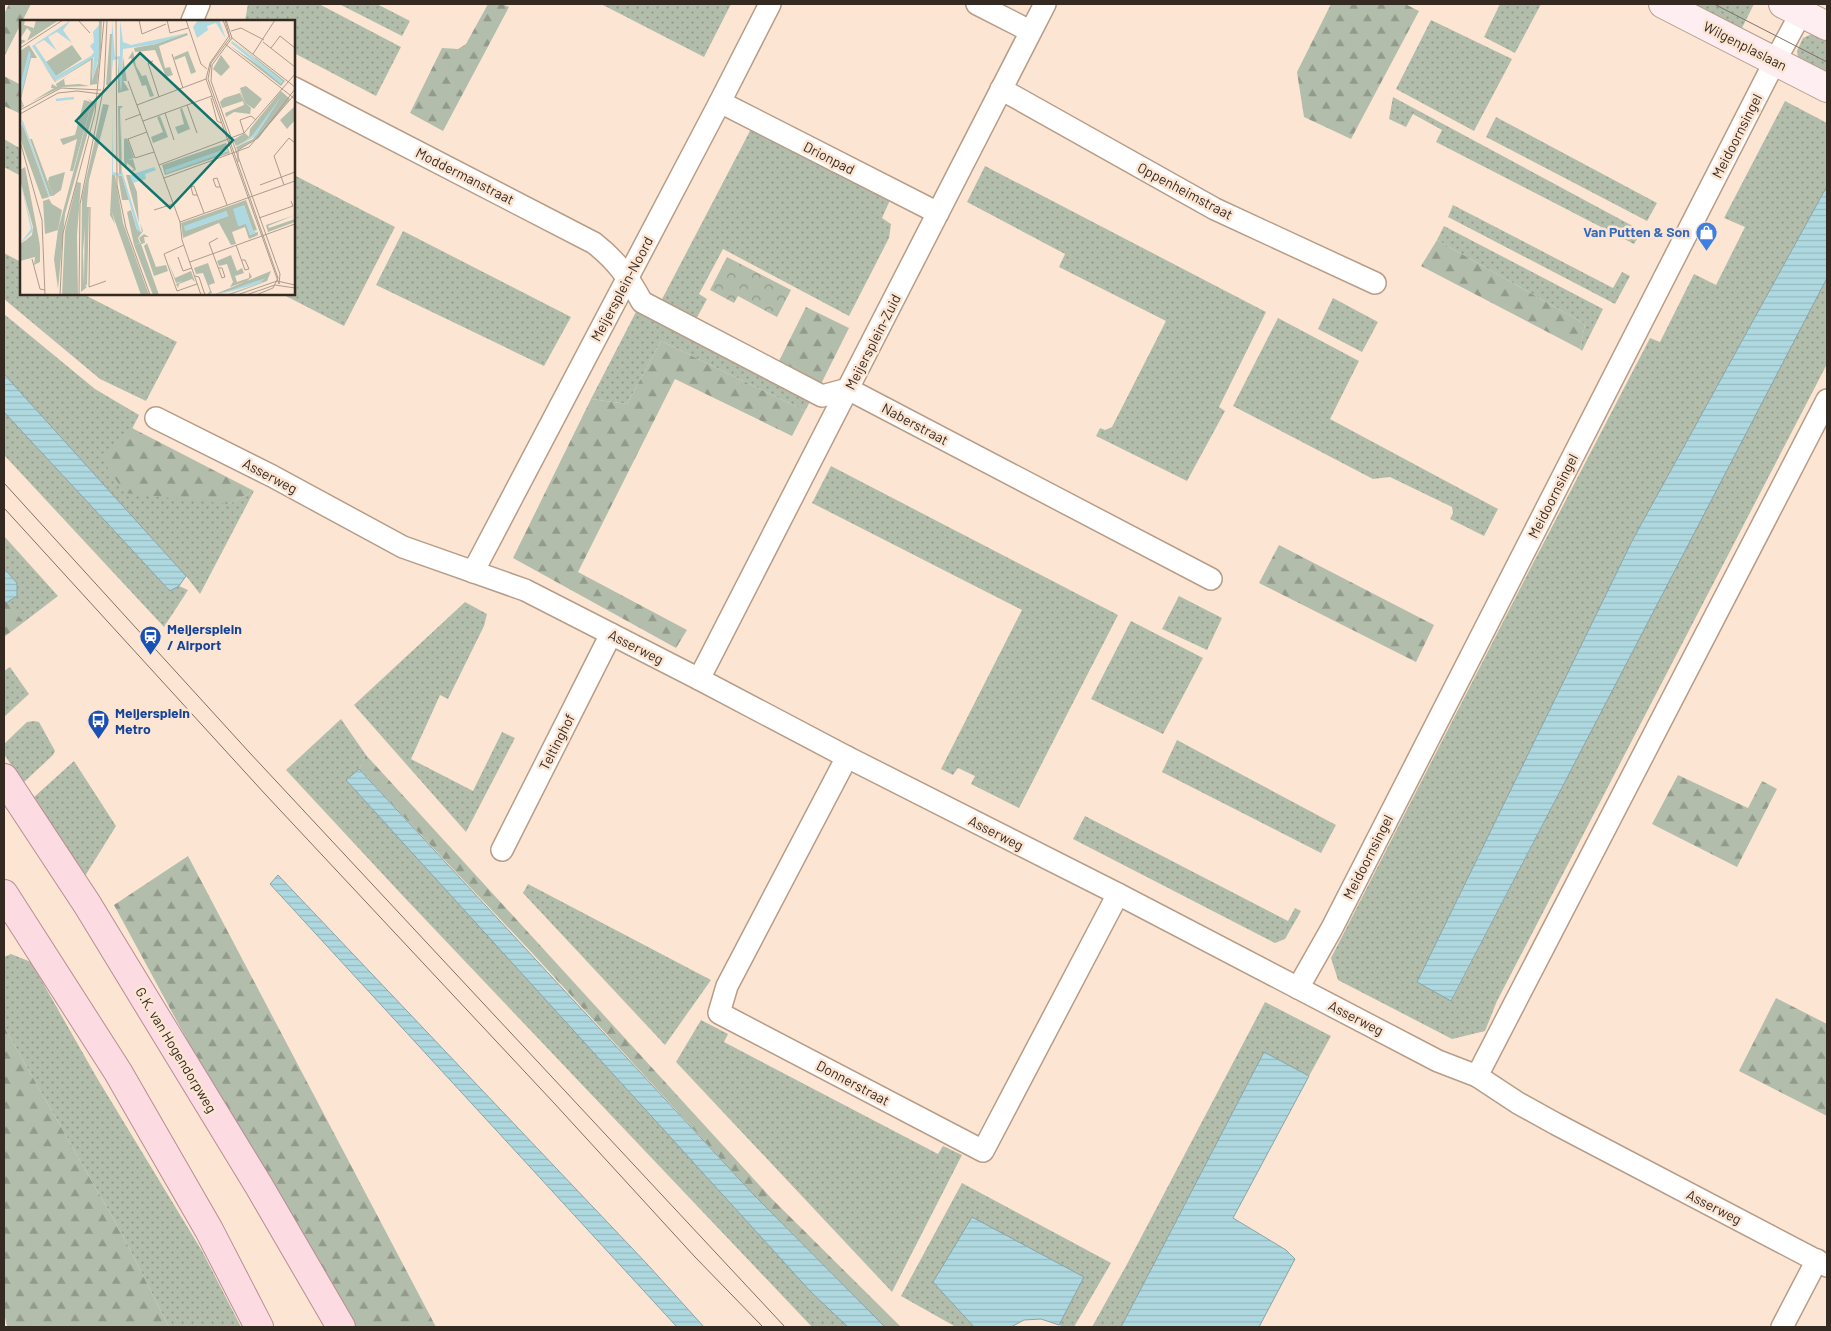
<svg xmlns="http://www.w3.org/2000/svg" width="1831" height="1331" font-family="Barlow,sans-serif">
<defs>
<pattern id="grass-dots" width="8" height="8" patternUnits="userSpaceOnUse" patternTransform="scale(1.25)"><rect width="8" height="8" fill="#b2bdab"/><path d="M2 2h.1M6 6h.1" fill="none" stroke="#929a8b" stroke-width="1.8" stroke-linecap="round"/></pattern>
<pattern id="forest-firs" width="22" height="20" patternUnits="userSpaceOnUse" patternTransform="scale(1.25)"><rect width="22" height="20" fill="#b2bdab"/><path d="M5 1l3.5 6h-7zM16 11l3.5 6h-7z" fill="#929a8b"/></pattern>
<pattern id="park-crowns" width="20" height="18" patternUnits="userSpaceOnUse" patternTransform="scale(1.25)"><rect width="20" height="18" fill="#b2bdab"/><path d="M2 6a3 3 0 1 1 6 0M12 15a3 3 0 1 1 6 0" fill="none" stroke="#929a8b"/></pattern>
<pattern id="water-rules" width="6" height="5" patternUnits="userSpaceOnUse" patternTransform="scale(1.25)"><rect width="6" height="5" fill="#afd9e0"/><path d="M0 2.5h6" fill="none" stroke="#97bac0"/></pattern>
</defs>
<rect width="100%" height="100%" fill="#fce6d3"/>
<!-- grass -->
<g fill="url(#grass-dots)">
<path d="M248,4H319L401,47L376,96L294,53V21H245Z"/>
<path d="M339,4H377L410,21L402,36Z"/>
<path d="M601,4H731L704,57Z"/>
<path d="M1500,4H1541L1515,53L1484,37Z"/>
<path d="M1680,4H1754L1739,34Z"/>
<path d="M1431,20L1512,59L1474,131L1396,89Z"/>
<path d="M1823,33L1827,35V80L1798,59L1797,51L1803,38L1812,34Z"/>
<path d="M1393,97L1642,231L1634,244L1436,142L1442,130L1413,114L1406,127L1389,119Z"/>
<path d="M1785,101L1827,123V186L1632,541L1417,982L1452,1000L1827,277V364L1497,1001L1485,1031L1452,1039L1338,980L1331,958L1528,573L1650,338L1660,342L1694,274L1716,285L1745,227L1724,218Z"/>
<path d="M1496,117L1657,203L1647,221L1486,137Z"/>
<path d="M751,129L891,198L882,218L891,224L889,238L849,316L723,249L699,294L707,299L694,323L659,305Z"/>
<path d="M4,139L21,149V176L4,167Z"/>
<path d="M985,166L1266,312L1219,407L1225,411L1187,481L1096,436L1100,428L1105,430L1112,427L1166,321L1059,267L1065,254L967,202Z"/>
<path d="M294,175L395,227L344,326L282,294H294Z"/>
<path d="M1453,205L1613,288L1622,272L1630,276L1615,304L1448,217Z"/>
<path d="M1444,226L1603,309L1582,351L1580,349L1585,324L1437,240Z"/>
<path d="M403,231L571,317L544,366L376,285Z"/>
<path d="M4,253L21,262V294H83L177,342L146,401L100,379L4,299Z"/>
<path d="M1333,298L1378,322L1362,352L1318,329Z"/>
<path d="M638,308L812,398L805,411L661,341L627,404L591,399Z"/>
<path d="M4,314L95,389L139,415L132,429L120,440L229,504L254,491L200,594L186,576L4,374Z"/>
<path d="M1278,318L1359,361L1330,419L1498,509L1484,536L1450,519L1453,513L1452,507L1390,477L1373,479L1233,406Z"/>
<path d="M4,412L170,591L179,586L188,590L164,627L4,455Z"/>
<path d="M831,466L1118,615L1019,808L971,784L975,776L958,768L953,775L941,769L1022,610L812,503Z"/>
<path d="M4,536L58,596L24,622L6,603L17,596V583L4,568Z"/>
<path d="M1179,596L1222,618L1207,650L1162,629Z"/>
<path d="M465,602L487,614L484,626L448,699L440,695L411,759L473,791L502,732L515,738L466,832L354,705Z"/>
<path d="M1131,621L1203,658L1163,734L1091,699Z"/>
<path d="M10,667L29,694L4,717V671Z"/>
<path d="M341,719L366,755L359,769L346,780L723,1195L811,1292L848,1327H812L403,896L286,770Z"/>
<path d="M34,721L39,722L55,751L53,755L23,783L4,754V744L27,722Z"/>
<path d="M1177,740L1336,825L1321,853L1162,772Z"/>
<path d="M74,761L116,826L85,876L33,798Z"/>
<path d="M1085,816L1288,921L1295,908L1301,911L1285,939L1275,943L1073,839Z"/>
<path d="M528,884L711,980L665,1045L523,893Z"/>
<path d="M11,954L31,962L97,1078L202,1251L241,1327H169L122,1234L4,1027V957Z"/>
<path d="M1265,1002L1331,1036L1309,1076L1264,1052L1121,1327H1092L1126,1266Z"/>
<path d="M701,1020L728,1034L724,1042L938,1154L943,1146L962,1155L892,1292L676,1062Z"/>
<path d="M962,1183L1111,1263L1074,1327H1063L1059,1325L1084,1277L933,1282L974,1327H956L901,1296Z"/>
</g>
<!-- forest -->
<g fill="url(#forest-firs)">
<path d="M9,4H31L4,57V14Z"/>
<path d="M488,4H502L509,7L443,131L410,113L442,48L458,49L466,44Z"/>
<path d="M1331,4H1405L1419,11L1351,139L1304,117L1297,72Z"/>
<path d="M4,76L21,85V114L4,106Z"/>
<path d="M1437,240L1585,324L1580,349L1421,266Z"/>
<path d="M806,307L849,328L819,388L776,367Z"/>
<path d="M661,341L805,411L792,436L675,379L578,572L687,630L676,648L513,558L591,399L627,404Z"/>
<path d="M132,428L254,491L229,504L125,493L100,456Z"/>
<path d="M1279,545L1434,625L1416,662L1259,583Z"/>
<path d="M4,600L24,622L4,637Z"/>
<path d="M366,755L772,1199L901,1327H885L753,1194L534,955L359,769Z"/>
<path d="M1678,775L1748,808L1762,781L1777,789L1737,867L1652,824Z"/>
<path d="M188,856L436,1327H347L238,1134L114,905Z"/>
<path d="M1776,998L1827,1024V1116L1739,1071Z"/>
<path d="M4,1027L122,1234L169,1327H9L7,1326L4,1313Z"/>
</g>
<!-- park -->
<path fill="url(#park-crowns)" d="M727,257L791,290L777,317L738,296L734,303L710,290Z"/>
<!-- water -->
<g fill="url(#water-rules)" stroke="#8aa4a7">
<path d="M1827,186V278L1451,1001L1417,982L1632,541Z"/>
<path d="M4,374L186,576L179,586L170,591L4,412Z"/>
<path d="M4,568L17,583V596L6,603L4,600Z"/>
<path d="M359,769L753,1194L885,1327H848L811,1292L346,780Z"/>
<path d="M278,875L648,1265L704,1327H677L270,884Z"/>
<path d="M1264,1052L1309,1076L1233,1218L1286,1250L1295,1259L1259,1327H1121Z"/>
<path d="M972,1217L1084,1277L1059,1325L1041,1319L1024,1320L1011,1327H974L933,1282Z"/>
</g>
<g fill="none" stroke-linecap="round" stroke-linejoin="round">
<defs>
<g id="street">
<path d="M977,4L1030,31"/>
<path d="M192,21L199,4"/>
<path d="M294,88L594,243C616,260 629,278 642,302L822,396L848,389L1211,579"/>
<path d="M1001,89L1215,209L1375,283"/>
<path d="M720,102L938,213"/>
<path d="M156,418L272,476L403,547L525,590L699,679L847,757L1118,894L1438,1061L1477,1076L1518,1103L1556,1124L1827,1266"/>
<path d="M473,572L720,102L770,4"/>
<path d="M699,679L1045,4"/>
<path d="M847,757L727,986L719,1013L983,1151L1118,894"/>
<path d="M502,850L611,634"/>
<path d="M1298,988L1332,928L1775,61L1806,4"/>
<path d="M1477,1076L1827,400"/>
<path d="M1782,1327L1817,1260"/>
</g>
<g id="secondary">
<path d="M1663,4L1827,88"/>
<path d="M1783,4L1827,26"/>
</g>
<g id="primary">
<path d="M4,778L87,904L259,1186L341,1327"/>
<path d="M4,894L118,1072L209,1230L259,1327"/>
</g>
</defs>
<!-- street casing -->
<use href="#street" stroke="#b79d87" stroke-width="24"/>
<!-- secondary casing -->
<use href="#secondary" stroke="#b79d87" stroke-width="30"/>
<!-- primary casing -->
<use href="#primary" stroke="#b68d92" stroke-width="30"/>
<!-- street -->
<use href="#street" stroke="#fff" stroke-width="21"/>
<!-- secondary -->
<use href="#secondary" stroke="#feedf1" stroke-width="28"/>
<!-- primary -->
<use href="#primary" stroke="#fddbe2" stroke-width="28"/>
<!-- tram -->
<g stroke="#807164" stroke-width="1">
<path d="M1714,4L1827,62"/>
<path d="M4,483L249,752L785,1327"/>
<path d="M4,508L265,794L554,1103L695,1257L763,1327"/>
</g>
</g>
<!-- icons -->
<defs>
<symbol id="shop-pin" viewBox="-11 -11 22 30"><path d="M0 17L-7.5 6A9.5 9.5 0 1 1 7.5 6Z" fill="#3f7fe0" stroke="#fce6d3"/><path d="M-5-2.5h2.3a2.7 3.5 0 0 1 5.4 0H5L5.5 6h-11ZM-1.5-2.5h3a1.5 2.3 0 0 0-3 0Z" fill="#fff"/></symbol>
<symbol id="station-pin" viewBox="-11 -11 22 30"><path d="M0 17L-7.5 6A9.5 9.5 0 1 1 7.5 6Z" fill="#1a4fb4" stroke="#fce6d3"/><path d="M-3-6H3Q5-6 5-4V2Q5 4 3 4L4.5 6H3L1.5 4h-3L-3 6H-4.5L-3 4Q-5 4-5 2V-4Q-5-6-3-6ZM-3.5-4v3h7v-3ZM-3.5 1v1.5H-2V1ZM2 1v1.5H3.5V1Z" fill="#fff"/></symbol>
<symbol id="bus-pin" viewBox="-11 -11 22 30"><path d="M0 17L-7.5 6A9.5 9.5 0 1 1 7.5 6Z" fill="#1a4fb4" stroke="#fce6d3"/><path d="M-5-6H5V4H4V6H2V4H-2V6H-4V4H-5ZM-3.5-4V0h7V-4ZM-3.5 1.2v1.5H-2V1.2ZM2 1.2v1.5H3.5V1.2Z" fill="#fff"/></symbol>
</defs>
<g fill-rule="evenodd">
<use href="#shop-pin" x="1694" y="220" width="25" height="34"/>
<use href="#station-pin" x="138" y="624" width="25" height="34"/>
<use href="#bus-pin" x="86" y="708" width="25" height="34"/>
</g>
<g text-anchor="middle" stroke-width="5" stroke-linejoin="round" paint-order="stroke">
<!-- street labels -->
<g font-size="14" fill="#352a21" stroke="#fce6d3">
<text transform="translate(1745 46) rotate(27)" y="5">Wilgenplaslaan</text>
<text transform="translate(1737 136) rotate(-63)" y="5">Meidoornsingel</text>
<text transform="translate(829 158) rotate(27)" y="5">Drionpad</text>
<text transform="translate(465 176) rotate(27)" y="5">Moddermanstraat</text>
<text transform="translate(1185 191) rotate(28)" y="5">Oppenheimstraat</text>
<text transform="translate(622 289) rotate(-62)" y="5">Meijersplein-Noord</text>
<text transform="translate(873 342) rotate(-63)" y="5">Meijersplein-Zuid</text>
<text transform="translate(915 424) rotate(28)" y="5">Naberstraat</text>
<text transform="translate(270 476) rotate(28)" y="5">Asserweg</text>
<text transform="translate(1553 496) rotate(-63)" y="5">Meidoornsingel</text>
<text transform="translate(636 647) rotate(27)" y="5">Asserweg</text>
<text transform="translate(557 742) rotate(-63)" y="5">Teltinghof</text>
<text transform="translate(996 833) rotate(27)" y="5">Asserweg</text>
<text transform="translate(1368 857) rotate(-63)" y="5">Meidoornsingel</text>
<text transform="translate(1356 1018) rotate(27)" y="5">Asserweg</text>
<text transform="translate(176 1050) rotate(59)" y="5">G.K. van Hogendorpweg</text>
<text transform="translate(853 1083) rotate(28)" y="5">Donnerstraat</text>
<text transform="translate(1714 1207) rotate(27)" y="5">Asserweg</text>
</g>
<!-- shop labels -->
<g font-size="14" font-weight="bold" fill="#366cbe" stroke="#fce6d3" text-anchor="end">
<text x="1690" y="237">Van Putten &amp; Son</text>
</g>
<!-- transit labels -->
<g font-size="14" font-weight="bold" fill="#164399" stroke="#fce6d3" text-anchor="start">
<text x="167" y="634">Meijersplein<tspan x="167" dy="16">/ Airport</tspan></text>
<text x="115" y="718">Meijersplein<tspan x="115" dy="16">Metro</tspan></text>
</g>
</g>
<!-- overview -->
<g transform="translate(20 20)">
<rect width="275" height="275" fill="#fce6d3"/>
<path d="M1,0H5L4,5L14,8L12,15L16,0H39L7,21L11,12L7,8L0,19L6,21L0,25V5ZM79,0H82L81,28L77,64L70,65L71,40L35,62L23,44L36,61L73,37L72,61L78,43ZM167,13L168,15L139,26L145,48L150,47L153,55L146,57L135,30L115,32L114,28L136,24ZM213,20L265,61L261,66L209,25L263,62ZM9,25L17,38H11L1,79L4,86L0,89V31ZM52,25L62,39L36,56L26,42ZM113,31L116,46L122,56L126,55L134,76L130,77L126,65L122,66L111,38L108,39ZM168,31L176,52L171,54L165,36L155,40L154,37ZM103,37L107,61H103L109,70L98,73V39L101,72ZM51,54L44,59L45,65L59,64L70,66L42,67L11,82L34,68H31L32,64L37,67L36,64ZM226,66L242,79L234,89L225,83L220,68ZM261,71L270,79L239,117L217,130L216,127L233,119L245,101L232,116L224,122L216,126L213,120L225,113L229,117L230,109ZM220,73L223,81L202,88L200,82L204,78ZM66,78L76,83L45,194L38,269L34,239L38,210L72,82ZM98,86H103L100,89L102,154H99ZM274,87L275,100L267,109L260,100ZM162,88L170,109L158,114L155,107L164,104L160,89ZM140,96L148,117L133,123L131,117L143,112L137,97ZM107,118L114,138L107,140L113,139L116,150L111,152L114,149L107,143L106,149L104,141V119ZM206,123L210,133L145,155L142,145ZM206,129L208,131L146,153V150ZM45,152L41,170L33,176L28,162L29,157ZM98,155L102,156L109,180H102ZM57,162L61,163L57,215L58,275H42L45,211ZM226,180L237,210L233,211L224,185L219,206L226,203L230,215L238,212V215L229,219L225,207L212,212L216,224L211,225L199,203L163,218L161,203ZM206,191L208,196L165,211ZM65,187H69L67,265L64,266ZM111,190L117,210L122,212L120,203L123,211L118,218L120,223L114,225L107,192ZM275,195L248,206L249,208L275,199V202L248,212L246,205ZM6,220L10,224L19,220L20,227L14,226L0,234V224ZM127,223L136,247L146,245L148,251L134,256L124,226ZM211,235L217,251L222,248L224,253L215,256L217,262L229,258V252L232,257L227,261L210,267L213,262L207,244L199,246L197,241ZM148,241L155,258L171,251L175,262L172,259L159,264L158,268L156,264L163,261L156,263ZM188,243L195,263L189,265L192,273L187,275L190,271L183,253L176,254L174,248ZM251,251L247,261L210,275H205L246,261L193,275Z" fill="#b2bdab" fill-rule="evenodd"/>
<path d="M90,14H92L91,66L86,65ZM201,35L210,47L201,56L193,49ZM219,68L225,83L231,88L230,94L214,92L206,97L205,93L224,85ZM64,80L72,82L53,151H50L57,119L43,125L40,119L55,115ZM83,84L89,85L69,160L63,231L64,265L67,267L61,272L62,177ZM2,103L29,177L22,179L0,118ZM10,119H12L33,176H30ZM5,147L19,220L10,225L6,220L12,215L13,207L0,160V150ZM92,155H95L103,203L129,275H121L91,190L95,204L90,195ZM106,155H110L117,172L119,203ZM29,179L32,184L42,190L38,210L25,214L23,181ZM124,214L129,217H124L125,223L121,224L139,275H133L114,225L121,223L119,218ZM14,225L20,227V242L14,245L15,237L0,241V234Z" fill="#b2bdab"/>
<path d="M51,0L43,10L52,23L37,12L28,17L37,31L24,20L15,25L36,56L71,36L74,32L70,26L74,22L73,12L79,5V37L72,62L74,37L35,61L12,26ZM92,0L95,37L100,36V0L103,22L111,25L167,13L136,24L103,29L101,71L98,39L93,40L91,64ZM178,0H199L206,19L196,3L187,6L188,10L177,18L173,7ZM212,21L263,61L261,64L211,23ZM9,30L11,35L0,80L3,85L0,87V66ZM263,74L236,116L216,127L232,116ZM102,89V151L121,213L117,210L102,156L92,155V91L93,152L101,154ZM1,100L3,101L30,176L29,177ZM206,129L208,131L146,153L145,150ZM134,147L136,150L125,154L126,159L113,163L110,155ZM0,160L13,211L0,224L11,209ZM224,185L233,211L238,212L230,215L226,204L218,206L213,189ZM206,191L208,196L165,211L164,206ZM246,258L238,264L197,275L233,262Z" fill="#afd9e0"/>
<path fill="none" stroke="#afd9e0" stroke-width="2.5" d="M36,80L54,78"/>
<path fill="none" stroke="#ac9b8c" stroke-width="1" d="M58,0L70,13M96,0L97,165L106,208L130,275M119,0L122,14L146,4M147,0L150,13L168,8M166,0L181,44L187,49M203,0L209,16L190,43L186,59L259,264M205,0L210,18L191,43L188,59L258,258L253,268L236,275M206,0L212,18L192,45L191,61L260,254L259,264M211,11L221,8L244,20M212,18L275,67M243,22L275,47M205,24L275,79M0,28L43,0M251,28L260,16L275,28M152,34L163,68M233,34L255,0M133,41L128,43L139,77M108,61L160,202L162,220L181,275M191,78L197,101L201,103M117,85L186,59M167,85L177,113M0,90L41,68L81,70M145,93L154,120M0,94L38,73L57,71L81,74M105,100L121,94M123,101L192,76M127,112L108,119L115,138L134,132M224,113L220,100L231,96L236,100M0,121L22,200L25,275M218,142V130L238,118L275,69M139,145L224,113L275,54M144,158L229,127L275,74M240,165L275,152M264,165L254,136L269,118L275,123M200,167H196L193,159L197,158L207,185M177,175H173L171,167L174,166L184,193M70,187L69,267L86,261M134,190L153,184M239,198L273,186L271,181M160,202L275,161M198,218L189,223L202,258L205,257L202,248H198M164,225L144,234L157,271L177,264M216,225L225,250L229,249L225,240H222M158,237L163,251L172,248M12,239L20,269L25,270M170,242L275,204M175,256L179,257L185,275M40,275L43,213L75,93L84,0M59,275L60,184L84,66L87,0M217,275L257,261L275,265M226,275L255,265L275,268"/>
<path fill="#0f766e" fill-opacity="0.15" stroke="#0f766e" stroke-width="2.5" d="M120,33L213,120L150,188L56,101Z"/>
<rect width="275" height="275" fill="none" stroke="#352a21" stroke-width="2.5"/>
</g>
<!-- border -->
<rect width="1831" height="1331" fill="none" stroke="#352a21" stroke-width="10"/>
</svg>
